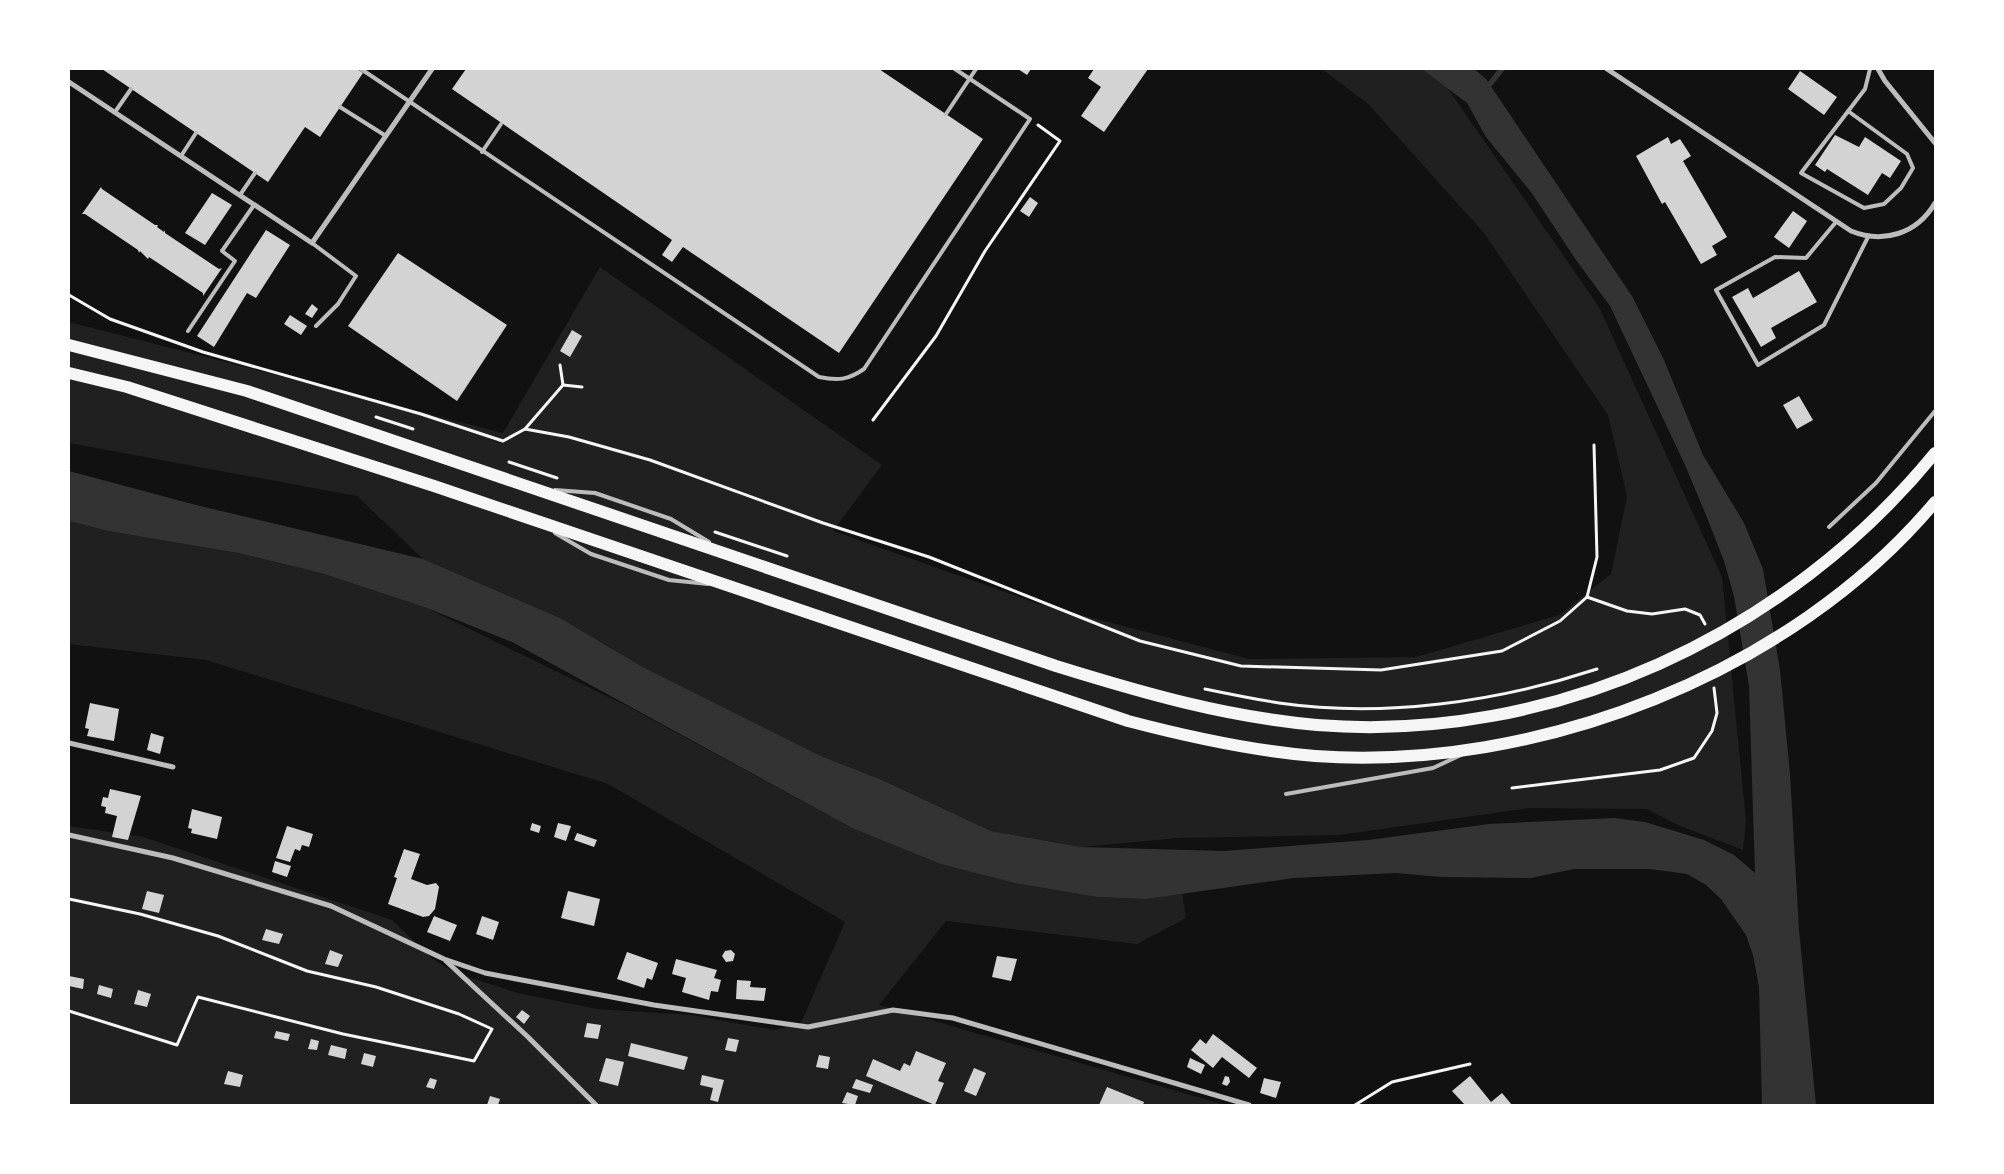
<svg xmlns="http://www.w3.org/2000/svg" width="2004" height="1174" font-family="'Space Grotesk',sans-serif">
<rect width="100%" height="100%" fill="#111"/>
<!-- green -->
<g fill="#202020">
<path d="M1322,69H1423L1444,83L1599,307L1722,577L1746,821L1743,850L1678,825L1647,809L1529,808L1339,835L1178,838L1081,847L991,831L882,780L821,756L641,666L560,618L423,559L357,496L69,443V322L503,433L600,267L882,465L833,531L1036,603L1249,659L1416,657L1559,615L1611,574L1627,496L1608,415L1484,233L1368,104Z"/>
<path d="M69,521L108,531L238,553L321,573L427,608L629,707L852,828L1015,883L1097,897L1146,899L1182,893L1186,918L1137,944L946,921L879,1005L1225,1105H69V826L143,837L392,920L434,960L456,973L518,993L597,1009L691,1015L774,1030L801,1023L845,922L608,784L206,660L69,644Z"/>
</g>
<!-- water -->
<path fill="#333" d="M1422,69H1474L1486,79L1632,296L1664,360L1703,455L1744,523L1763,569L1780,670L1790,774L1799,930L1816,1105H1762L1759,987L1753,955L1746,935L1721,899L1706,885L1687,874L1650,869H1574L1531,878L1441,877L1396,873L1294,878L1146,899L1097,897L1015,883L941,864L852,828L512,642L427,608L321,573L238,553L108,531L69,521V471L196,505L423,559L560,618L641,666L821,756L882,780L991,831L1081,847L1224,851L1368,840L1489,824L1615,818L1645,822L1704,840L1734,855L1755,873L1749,686L1734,596L1724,561L1706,515L1685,465L1610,306L1576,260L1531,192L1486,137L1467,103Z"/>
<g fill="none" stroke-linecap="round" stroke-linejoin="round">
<!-- stream -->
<path stroke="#333" stroke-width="5.5" d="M1485,90L1502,69"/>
</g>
<!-- building -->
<g fill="#d3d3d3">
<path d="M102,69H357L363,73L320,137L305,127L268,182Z"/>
<path d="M466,69H879L983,139L839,353L683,247L672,262L662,255L672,240L452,89Z"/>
<path d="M1018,69H1031L1027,75Z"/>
<path d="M1094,69H1148L1104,132L1081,116L1101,87L1088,78Z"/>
<path d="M1800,71L1837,97L1824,115L1788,89Z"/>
<path d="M1835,135L1859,147L1865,137L1901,161L1890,178L1882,173L1868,195L1827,169L1825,172L1815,165Z"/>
<path d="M1668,137L1671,144L1680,139L1691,156L1683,161L1727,237L1712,246L1717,255L1701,264L1665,202L1662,204L1636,156Z"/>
<path d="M101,187L102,189L155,225H158L157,227L164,232L165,230V233L219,269L222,268L203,296V293L149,257L148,259L140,251L139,253L138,250L85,214H82Z"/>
<path d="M212,193L232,205L205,245L185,233Z"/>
<path d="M1030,197L1038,203L1029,217L1020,211Z"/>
<path d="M1793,211L1807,221L1789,248L1774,237Z"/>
<path d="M266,230L290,245L256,298L247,293L214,347L197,336Z"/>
<path d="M398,253L507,325L457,401L348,326Z"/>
<path d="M1799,271L1817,302L1771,328L1776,338L1761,347L1732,297L1748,288L1753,298Z"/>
<path d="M312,304L318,309L312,318L305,314Z"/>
<path d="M290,315L307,326L301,335L284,324Z"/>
<path d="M572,330L582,336L570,357L560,351Z"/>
<path d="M1799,396L1813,420L1797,429L1783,405Z"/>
<path d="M90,703L119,709L114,741L87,736L89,729L85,728Z"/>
<path d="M151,733L164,737L160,754L147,750Z"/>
<path d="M110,789L141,796L128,840L112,837L117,816L105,813L106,807L101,806L103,797L108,798Z"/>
<path d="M192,809L222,817L217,839L191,833L192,829L188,828Z"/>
<path d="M532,823L541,826L539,833L530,830Z"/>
<path d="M558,823L571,826L566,841L554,837Z"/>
<path d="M287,826L313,834L309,847L302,845L300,851L295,849L290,862L276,858Z"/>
<path d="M577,833L597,840L594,847L574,840Z"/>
<path d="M404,849L420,854L411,879L427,885L436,883L439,887L435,909L429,916L423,917L388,904L397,878L394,877Z"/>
<path d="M275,861L291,866L287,877L272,872Z"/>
<path d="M147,891L164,895L159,913L142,909Z"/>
<path d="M568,891L600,899L594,926L561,918Z"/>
<path d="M434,916L457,925L450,941L427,932Z"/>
<path d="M482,916L499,922L493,940L476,934Z"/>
<path d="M266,929L283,934L279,944L262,940Z"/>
<path d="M330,950L343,955L338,967L325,964Z"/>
<path d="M731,950L735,954L733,961L726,962L722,956L725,951Z"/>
<path d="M627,952L658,963L652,980L647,978L644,988L617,979Z"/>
<path d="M997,956L1017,959L1011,981L992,977Z"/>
<path d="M676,959L717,970L714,978L721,980L718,992L711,991L709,1000L682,992L686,978L672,974Z"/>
<path d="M69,976L84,979L83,989L69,986Z"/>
<path d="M737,980L751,981L750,987L766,988L764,1001L736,999Z"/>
<path d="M99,985L113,989L111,998L97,994Z"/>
<path d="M138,990L151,994L147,1007L134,1004Z"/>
<path d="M522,1010L530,1016L524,1024L516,1017Z"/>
<path d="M587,1023L601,1025L598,1039L584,1037Z"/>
<path d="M276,1031L290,1034L288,1041L274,1038Z"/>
<path d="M1213,1034L1257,1068L1249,1078L1222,1057L1213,1068L1191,1050L1200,1039L1206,1044Z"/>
<path d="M728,1038L739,1040L736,1052L725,1050Z"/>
<path d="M311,1039L319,1041L317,1050L308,1049Z"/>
<path d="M631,1043L688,1057L684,1070L628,1056Z"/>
<path d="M331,1045L347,1049L345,1059L328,1055Z"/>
<path d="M916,1051L946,1063L938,1081L944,1083L935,1105L866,1076L873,1059L900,1071L904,1063L910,1066Z"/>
<path d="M364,1053L376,1056L373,1067L361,1064Z"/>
<path d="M819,1055L830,1057L828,1069L816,1067Z"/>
<path d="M606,1058L624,1062L618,1086L599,1081Z"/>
<path d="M1190,1058L1205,1065L1201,1074L1187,1067Z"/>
<path d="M974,1068L986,1073L976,1096L964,1091Z"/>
<path d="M228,1071L243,1075L240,1087L224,1084Z"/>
<path d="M702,1075L724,1080L718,1102L710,1100L713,1088L700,1085Z"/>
<path d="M1225,1076L1229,1077L1230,1082L1227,1086L1222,1084Z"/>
<path d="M1470,1076L1491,1102L1502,1093L1512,1105H1465L1452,1091Z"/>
<path d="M430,1078L437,1080L434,1089L426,1087Z"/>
<path d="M1264,1078L1281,1082L1276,1098L1260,1093Z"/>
<path d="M856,1079L873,1085L870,1093L852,1088Z"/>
<path d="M1107,1087L1144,1102L1143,1105H1099Z"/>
<path d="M847,1092L858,1096L855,1105L842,1103Z"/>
<path d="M490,1096L500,1099L498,1105H487Z"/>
</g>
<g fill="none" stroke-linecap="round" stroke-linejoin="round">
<!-- path -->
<g stroke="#f5f5f5" stroke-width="3">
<path d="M69,295L110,319L203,352L421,414L503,441L525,429L563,385L582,387"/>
<path d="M560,365L563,385"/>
<path d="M376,417L413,429"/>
<path d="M873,420L936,336L985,251L1060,141L1038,125"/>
<path d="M525,429L569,437L650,460L823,523L929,557L1140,641L1241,666L1381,670L1502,651L1560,621L1587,597L1597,557L1594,445"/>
<path d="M509,462L557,478"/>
<path d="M715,532L787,556"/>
<path d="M1587,597L1627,611L1652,614L1685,609L1700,615L1705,624"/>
<path d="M1205,689C1229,694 1254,699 1279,703C1384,718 1497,702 1597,669"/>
<path d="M1512,788L1660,770L1694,758L1712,731L1717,713L1714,688"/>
<path d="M69,899L140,914L218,936L307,971L376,987L459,1014L492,1029L474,1061L343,1034L198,997L177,1045L69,1011"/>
<path d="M1355,1105L1392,1082L1470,1064"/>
</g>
<!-- service -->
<g stroke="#bcbcbc" stroke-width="4">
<path d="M361,69L819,377C838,381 848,380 864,369L1030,119L955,69"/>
<path d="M340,107L386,136"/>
<path d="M1848,111L1907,154L1913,168L1901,188L1884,204L1864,208L1801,173L1865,89L1870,69"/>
<path d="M115,112L131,89"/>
<path d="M946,114L976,69"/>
<path d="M482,152L501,124"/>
<path d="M181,156L196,133"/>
<path d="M240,195L255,173"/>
<path d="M1836,222L1806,258L1775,257L1716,290L1758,365L1824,325L1868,237"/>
<path d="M312,243L356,276L338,304L316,326"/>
<path d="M188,331L235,261L222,251L254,205"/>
<path d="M555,490L595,493L671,519L709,542"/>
<path d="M1829,527L1876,483L1935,411"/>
<path d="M555,533L591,554L669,580L708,584"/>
<path d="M1286,794L1433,768L1461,755"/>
</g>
<!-- minor -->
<g stroke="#bcbcbc" stroke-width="5">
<path d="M1607,69L1851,231C1883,244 1917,234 1935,203"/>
<path d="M1878,69L1885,81L1935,143"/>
<path d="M69,82L312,243L432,69"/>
<path d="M69,743L173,767"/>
<path d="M69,835L173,858L331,906L444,959L485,973L654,1005L808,1027L893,1010L953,1018L1249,1105"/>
<path d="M446,961L528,1037L596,1105"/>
</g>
<!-- primary -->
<g stroke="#f5f5f5" stroke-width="12">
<path d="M69,345L247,391L1056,666C1143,693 1226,717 1317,725C1553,744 1787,634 1935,453"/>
<path d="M69,373L127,387L434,486L1128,721C1189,737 1252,751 1315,756C1537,772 1792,673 1935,502"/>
</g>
</g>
<!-- border -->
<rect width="2004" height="1174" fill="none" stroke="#ffffff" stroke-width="140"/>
</svg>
